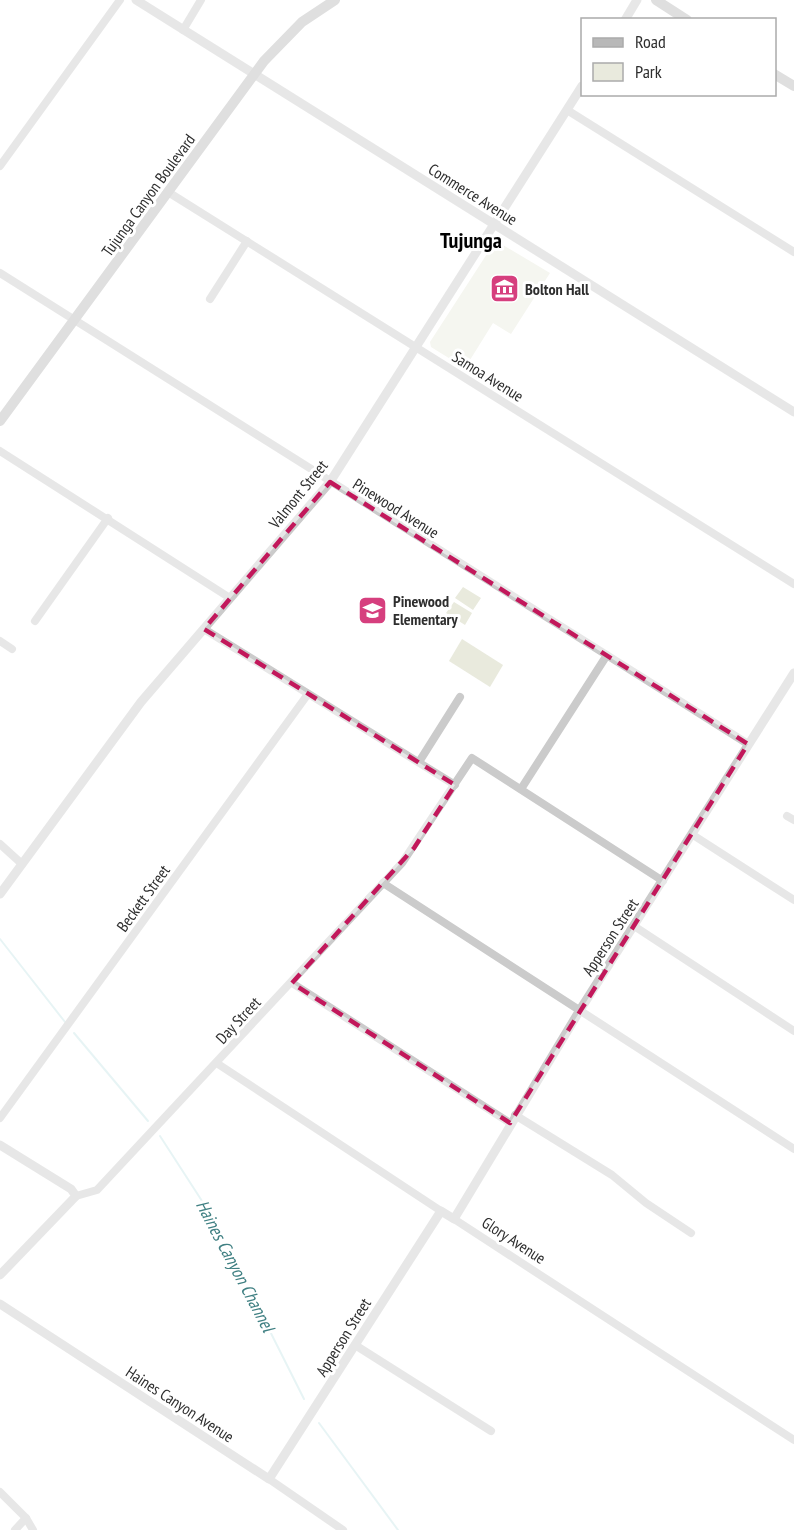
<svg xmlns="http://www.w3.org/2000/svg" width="794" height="1530" font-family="'PT Sans Narrow',sans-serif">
<rect width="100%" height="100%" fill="#fff"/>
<!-- green -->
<g fill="#e9eadd">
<path d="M498,242L550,273L511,334L493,323L465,368L431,347L430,342L494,243Z"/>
<path d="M463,587L481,598L473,610L455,598Z"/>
<path d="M454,602L472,613L465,625L446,613Z"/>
<path d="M462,639L503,665L490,687L449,661Z"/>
</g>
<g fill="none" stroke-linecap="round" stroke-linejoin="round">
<!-- stream -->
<g stroke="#cbe7e8" stroke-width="2">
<path d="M0,939L65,1022"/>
<path d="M74,1033L148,1121"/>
<path d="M160,1136L213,1218L304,1399"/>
<path d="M319,1423L398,1530"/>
</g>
<!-- minor -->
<g stroke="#cbcbcb" stroke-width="8">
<path d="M183,30L201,0"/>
<path d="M567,110L794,252"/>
<path d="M0,166L120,0"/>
<path d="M168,192L794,584"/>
<path d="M0,273L748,744"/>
<path d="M210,299L247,241"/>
<path d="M0,451L230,598"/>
<path d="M35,621L108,518"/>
<path d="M204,629L455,785"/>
<path d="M0,641L12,649"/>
<path d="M419,762L460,697"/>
<path d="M521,789L607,655"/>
<path d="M787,816L794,820"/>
<path d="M693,835L794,900"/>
<path d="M0,844L22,864"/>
<path d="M383,883L794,1149"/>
<path d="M634,926L794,1031"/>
<path d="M292,983L510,1123"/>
<path d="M218,1064L441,1211"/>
<path d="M515,1115L612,1175L646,1203L691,1233"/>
<path d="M0,1118L308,694"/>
<path d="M76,1196L97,1190L402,863L472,758L663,881"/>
<path d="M454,1219L794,1440"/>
<path d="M355,1345L491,1431"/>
<path d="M269,1479L343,1530"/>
<path d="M0,1492L26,1518L33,1530"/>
<path d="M15,1530L26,1518"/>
</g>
<!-- tertiary -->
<g stroke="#cbcbcb" stroke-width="9">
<path d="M136,0L794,412"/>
<path d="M625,20L637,0"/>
<path d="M0,894L141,702L330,482L582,86"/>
<path d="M0,1145L71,1189L76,1196L0,1275"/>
<path d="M0,1304L269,1479L441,1211L454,1219L580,1010L794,673"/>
</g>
<!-- secondary -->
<g stroke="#b8b8b8" stroke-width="10">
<path d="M656,0L687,20"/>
<path d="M774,74L794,86"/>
<path d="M0,421L264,61L302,22L335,0"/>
</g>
</g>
<!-- marked area -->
<path d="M0 0H794V1530H0ZM330,482L748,744L510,1123L292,983L414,848L455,785L204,629Z" fill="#fff" fill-opacity=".55" fill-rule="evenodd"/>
<path fill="none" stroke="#c2185b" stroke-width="4.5" stroke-dasharray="12 8" stroke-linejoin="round" d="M330,482L748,744L510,1123L292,983L414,848L455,785L204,629Z"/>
<!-- icons -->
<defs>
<symbol id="museum-square" viewBox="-11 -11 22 22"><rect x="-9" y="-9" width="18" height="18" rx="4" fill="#d63f7e" stroke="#fff"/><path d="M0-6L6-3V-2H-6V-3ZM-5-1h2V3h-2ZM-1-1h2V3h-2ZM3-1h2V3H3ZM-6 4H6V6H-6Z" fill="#fff"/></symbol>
<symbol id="school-square" viewBox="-11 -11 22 22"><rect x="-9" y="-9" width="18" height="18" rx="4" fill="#d63f7e" stroke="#fff"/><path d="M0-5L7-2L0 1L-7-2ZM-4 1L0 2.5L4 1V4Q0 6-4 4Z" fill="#fff"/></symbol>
</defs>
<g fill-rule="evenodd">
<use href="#museum-square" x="488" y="272" width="33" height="33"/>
<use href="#school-square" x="356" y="594" width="33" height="33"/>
</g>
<g text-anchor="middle" stroke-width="6" stroke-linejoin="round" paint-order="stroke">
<!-- street labels -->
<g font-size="16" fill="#2e2e2e" stroke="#fff">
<text transform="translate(473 194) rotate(32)" y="6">Commerce Avenue</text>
<text transform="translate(148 195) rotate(-54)" y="6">Tujunga Canyon Boulevard</text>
<text transform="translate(488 376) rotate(32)" y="6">Samoa Avenue</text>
<text transform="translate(298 494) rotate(-51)" y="6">Valmont Street</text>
<text transform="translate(396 508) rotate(32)" y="6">Pinewood Avenue</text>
<text transform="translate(143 898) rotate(-54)" y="6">Beckett Street</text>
<text transform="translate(610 937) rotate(-57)" y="6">Apperson Street</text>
<text transform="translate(238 1020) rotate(-47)" y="6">Day Street</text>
<text transform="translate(514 1240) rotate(33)" y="6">Glory Avenue</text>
<text transform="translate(343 1337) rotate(-58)" y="6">Apperson Street</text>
<text transform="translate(180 1404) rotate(33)" y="6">Haines Canyon Avenue</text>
</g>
<!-- poi labels -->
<g font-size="16" font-weight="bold" fill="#2e2e2e" stroke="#fff" text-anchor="start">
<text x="525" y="295">Bolton Hall</text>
<text x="393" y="607">Pinewood<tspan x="393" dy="18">Elementary</tspan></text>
</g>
<!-- water labels -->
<g font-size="18" font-style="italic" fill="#408083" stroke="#fff">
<text transform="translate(235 1266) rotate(62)" y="6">Haines Canyon Channel</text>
</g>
<!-- district labels -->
<g font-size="22" font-weight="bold" fill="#000" stroke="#fff">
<text x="471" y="248">Tujunga</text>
</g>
</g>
<!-- legend -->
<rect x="581" y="18" width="195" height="78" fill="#ffffff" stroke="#ababab" stroke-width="1.5"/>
<rect x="593" y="38" width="30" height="9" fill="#b8b8b8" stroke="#ababab" stroke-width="1.5"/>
<text x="635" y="48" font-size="18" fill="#2e2e2e">Road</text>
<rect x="593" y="63" width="30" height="18" fill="#e9eadd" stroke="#ababab" stroke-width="1.5"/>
<text x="635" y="78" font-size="18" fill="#2e2e2e">Park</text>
</svg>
